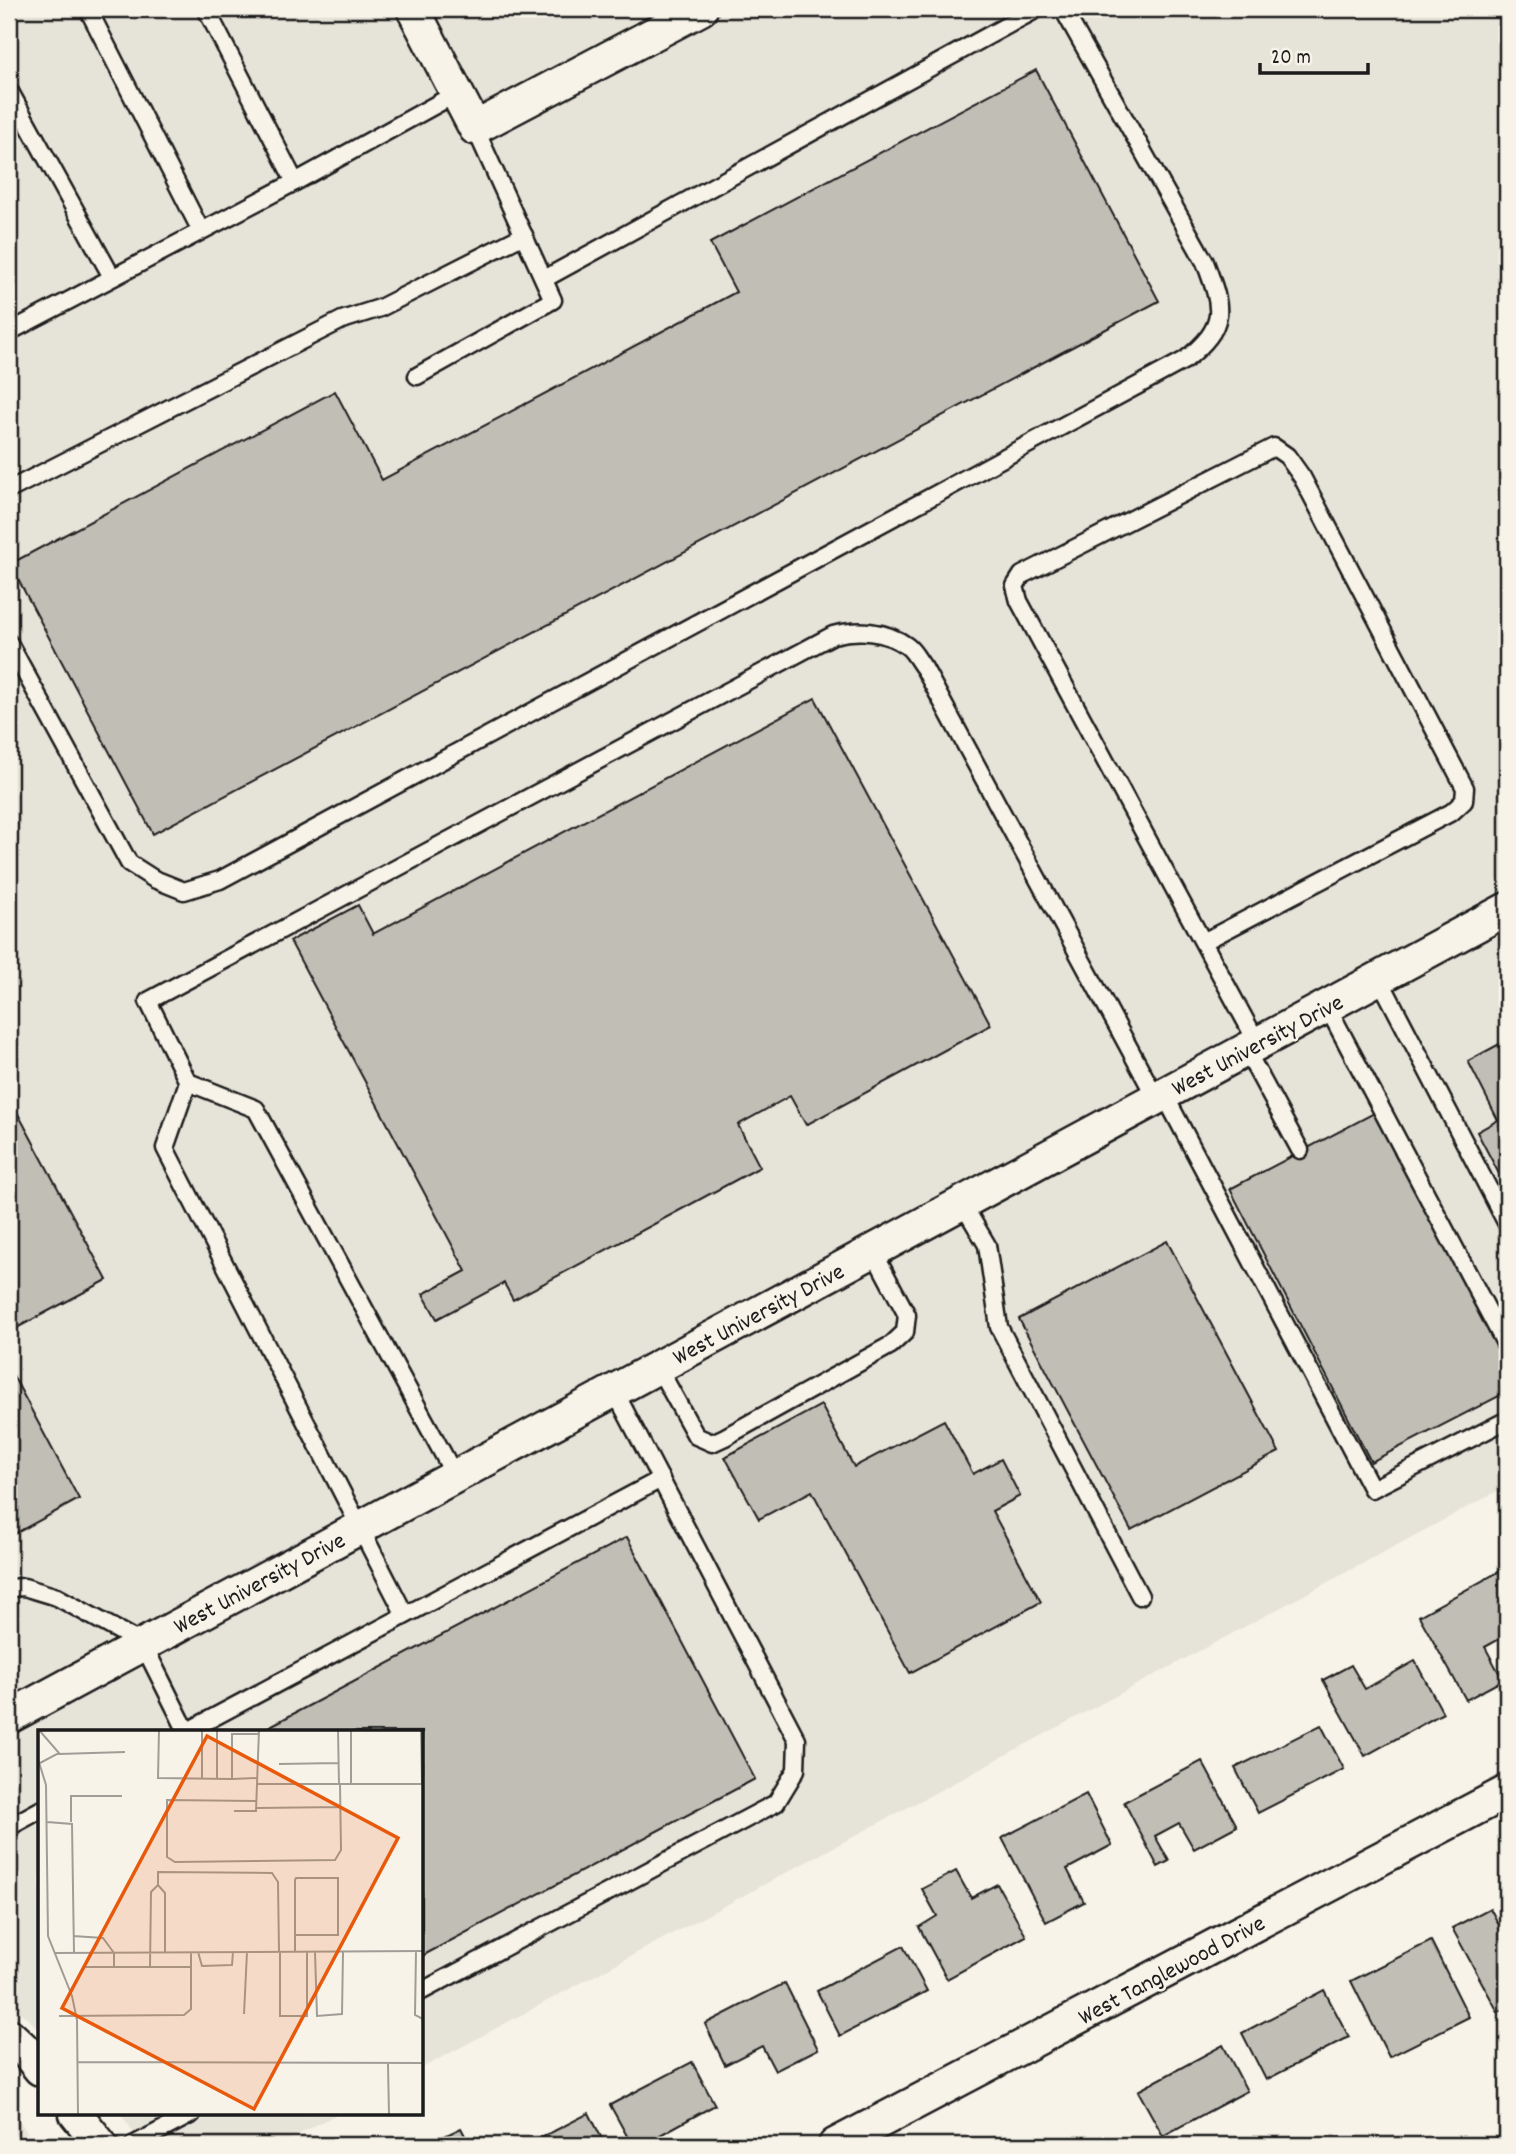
<svg xmlns="http://www.w3.org/2000/svg" width="1516" height="2154" font-family="Dekko,sans-serif">
<rect width="100%" height="100%" fill="#f7f3e8"/>
<filter id="ink" filterUnits="userSpaceOnUse"><feTurbulence type="fractalNoise" baseFrequency=".0143" numOctaves="2"/><feDisplacementMap in="SourceGraphic" scale="14" xChannelSelector="R" yChannelSelector="G"/><feConvolveMatrix kernelMatrix="1 2 1 2 8 2 1 2 1" color-interpolation-filters="sRGB"/></filter>
<g filter="url(#ink)">
<!-- built -->
<g fill="#e6e3d9">
<path d="M9,9H1507V1486L422,2068V1732H40V2030L9,2002Z"/>
<path d="M9,2106L36,2145H9Z"/>
<path d="M121,2114H337L278,2145H142Z"/>
</g>
<!-- building -->
<g fill="#c0beb5" stroke="#1c1c1c" stroke-width="2">
<path d="M1036,70L1159,301L153,834L10,564L335,391L382,480L736,292L710,243Z"/>
<path d="M815,698L991,1025L806,1125L790,1096L738,1125L760,1167L513,1300L504,1283L437,1319L423,1294L466,1271L290,941L358,905L373,934Z"/>
<path d="M1507,1040V1189L1477,1132L1498,1120L1468,1061Z"/>
<path d="M9,1097L107,1280L9,1332Z"/>
<path d="M1376,1112L1507,1364V1392L1371,1462L1230,1189Z"/>
<path d="M1167,1241L1279,1452L1131,1530L1019,1319Z"/>
<path d="M9,1368L79,1499L9,1537Z"/>
<path d="M821,1405L854,1467L944,1420L973,1474L1001,1459L1020,1496L992,1511L1041,1602L910,1673L812,1491L759,1519L725,1457Z"/>
<path d="M627,1537L755,1779L422,1956V1732H259Z"/>
<path d="M1502,1570L1507,1580V1635L1485,1647L1503,1680L1466,1700L1419,1616Z"/>
<path d="M1415,1661L1443,1713L1365,1756L1323,1680L1351,1665L1365,1689Z"/>
<path d="M1321,1725L1344,1769L1258,1813L1235,1768Z"/>
<path d="M1202,1761L1237,1826L1194,1849L1179,1823L1155,1836L1169,1861L1158,1867L1124,1802Z"/>
<path d="M1086,1794L1112,1845L1067,1869L1084,1902L1046,1922L1002,1838Z"/>
<path d="M956,1871L971,1898L997,1884L1026,1936L947,1979L919,1927L937,1916L922,1889Z"/>
<path d="M1490,1908L1507,1940V2007L1498,2012L1452,1928Z"/>
<path d="M1431,1941L1469,2017L1389,2057L1351,1981Z"/>
<path d="M903,1946L927,1991L840,2036L817,1991Z"/>
<path d="M785,1983L818,2049L775,2071L762,2046L725,2065L705,2024Z"/>
<path d="M1324,1990L1349,2037L1266,2080L1242,2033Z"/>
<path d="M1223,2045L1247,2091L1163,2136L1138,2091Z"/>
<path d="M692,2062L715,2105L642,2145H632L610,2105Z"/>
<path d="M589,2113L605,2145H527Z"/>
<path d="M461,2128L470,2145H426Z"/>
</g>
<g fill="none" stroke-linecap="round" stroke-linejoin="round">
<defs>
<g id="lane">
<path d="M88,9L201,231"/>
<path d="M206,9L295,182L457,93"/>
<path d="M9,90L112,277"/>
<path d="M544,279L1037,9"/>
<path d="M9,332L295,182"/>
<path d="M417,376L553,300L475,128"/>
<path d="M9,490L342,320L380,308L524,235"/>
<path d="M9,643L129,863L154,879L184,891L220,880L1185,360C1228,325 1223,310 1205,262L1063,9"/>
<path d="M1203,942L1452,812L1464,801L1465,788L1302,477L1287,456L1274,447L1022,575L1015,586L1019,601L1258,1044"/>
<path d="M1379,978L1507,1224"/>
<path d="M1327,1006L1507,1347"/>
<path d="M1246,1050L1300,1150"/>
<path d="M188,1082L148,1001L833,635C857,629 885,630 907,646C914,651 919,662 924,668L1156,1098"/>
<path d="M1164,1094L1372,1489L1507,1420"/>
<path d="M962,1203L987,1245L999,1327L1140,1596"/>
<path d="M658,1367L696,1436L712,1443L725,1437L891,1345L905,1332L907,1315L873,1251"/>
<path d="M9,1588L24,1587L57,1597L143,1644L187,1732"/>
<path d="M405,1615L165,1148L188,1082L256,1109L455,1476"/>
<path d="M186,1732L661,1479"/>
<path d="M9,1827L40,1810"/>
<path d="M422,1991L776,1803L796,1770L797,1740L614,1390"/>
<path d="M133,2145L192,2114"/>
</g>
<g id="street">
<path d="M413,9L475,128L701,9"/>
<path d="M9,1717L1507,909"/>
<path d="M9,2035L23,2048L40,2069"/>
<path d="M76,2114L101,2145"/>
<path d="M835,2145L1507,1792"/>
</g>
</defs>
<!-- lane casing -->
<use href="#lane" stroke="#1c1c1c" stroke-width="21"/>
<!-- street casing -->
<use href="#street" stroke="#1c1c1c" stroke-width="37"/>
<!-- lane -->
<use href="#lane" stroke="#f7f3e8" stroke-width="16"/>
<!-- street -->
<use href="#street" stroke="#f7f3e8" stroke-width="32"/>
</g>
</g>
<g text-anchor="middle" stroke-width="5" stroke-linejoin="round" paint-order="stroke">
<!-- street labels -->
<g font-size="24" fill="#1c1c1c" stroke="#f7f3e8">
<text transform="translate(1257 1044) rotate(-28)" y="8">West University Drive</text>
<text transform="translate(758 1313) rotate(-28)" y="8">West University Drive</text>
<text transform="translate(259 1582) rotate(-28)" y="8">West University Drive</text>
<text transform="translate(1171 1969) rotate(-28)" y="8">West Tanglewood Drive</text>
</g>
</g>
<!-- overview -->
<g transform="translate(38 1730)">
<rect width="385" height="385" fill="#f7f3e8"/>
<path fill="none" stroke="#9f9d96" stroke-width="2" d="M1,0L21,23L2,33M121,0L120,48L194,49M164,0V48M300,0L301,54M383,0L384,54M21,24L87,22M0,29L8,55L10,206L34,266L39,290L40,385M241,34L300,33M179,48V0M220,48L194,49V4H221M220,54H385M313,54V0M219,71L129,70V127L137,132L297,130L303,120L302,54M219,78L302,77M196,81H218L221,0M9,92L34,94L36,223M33,92V66H84M120,155V142L234,143L240,152L241,222M257,205H300V148H258L257,150V222M35,206L65,208L76,223V237M378,221L377,285L385,289M160,222L164,236L194,235L195,222M242,222V286H269V222M277,222L279,286L304,284L305,222M16,223L385,221M45,237H153M112,237L113,162L120,155L127,163V223M206,284L209,222M21,286L146,285L153,279V222M40,332L385,333M350,334L351,385"/>
<path fill="#e8590c" fill-opacity="0.15" stroke="#e8590c" stroke-width="3.5" d="M169,6L360,108L216,379L24,278Z"/>
<rect width="385" height="385" fill="none" stroke="#1c1c1c" stroke-width="3.5"/>
</g>
<!-- margin -->
<rect width="1516" height="2154" fill="none" stroke="#f7f3e8" stroke-width="35"/>
<rect x="18" y="18" width="1481" height="2119" fill="none" stroke="#1c1c1c" stroke-width="2.5" filter="url(#ink)"/>
<!-- scale -->
<path d="M1260 63v10h108v-10" fill="none" stroke="#1c1c1c" stroke-width="3.5"/>
<text x="1271" y="63" font-size="21" fill="#1c1c1c" stroke="#f7f3e8" stroke-width="5" paint-order="stroke">20 m</text>
</svg>
